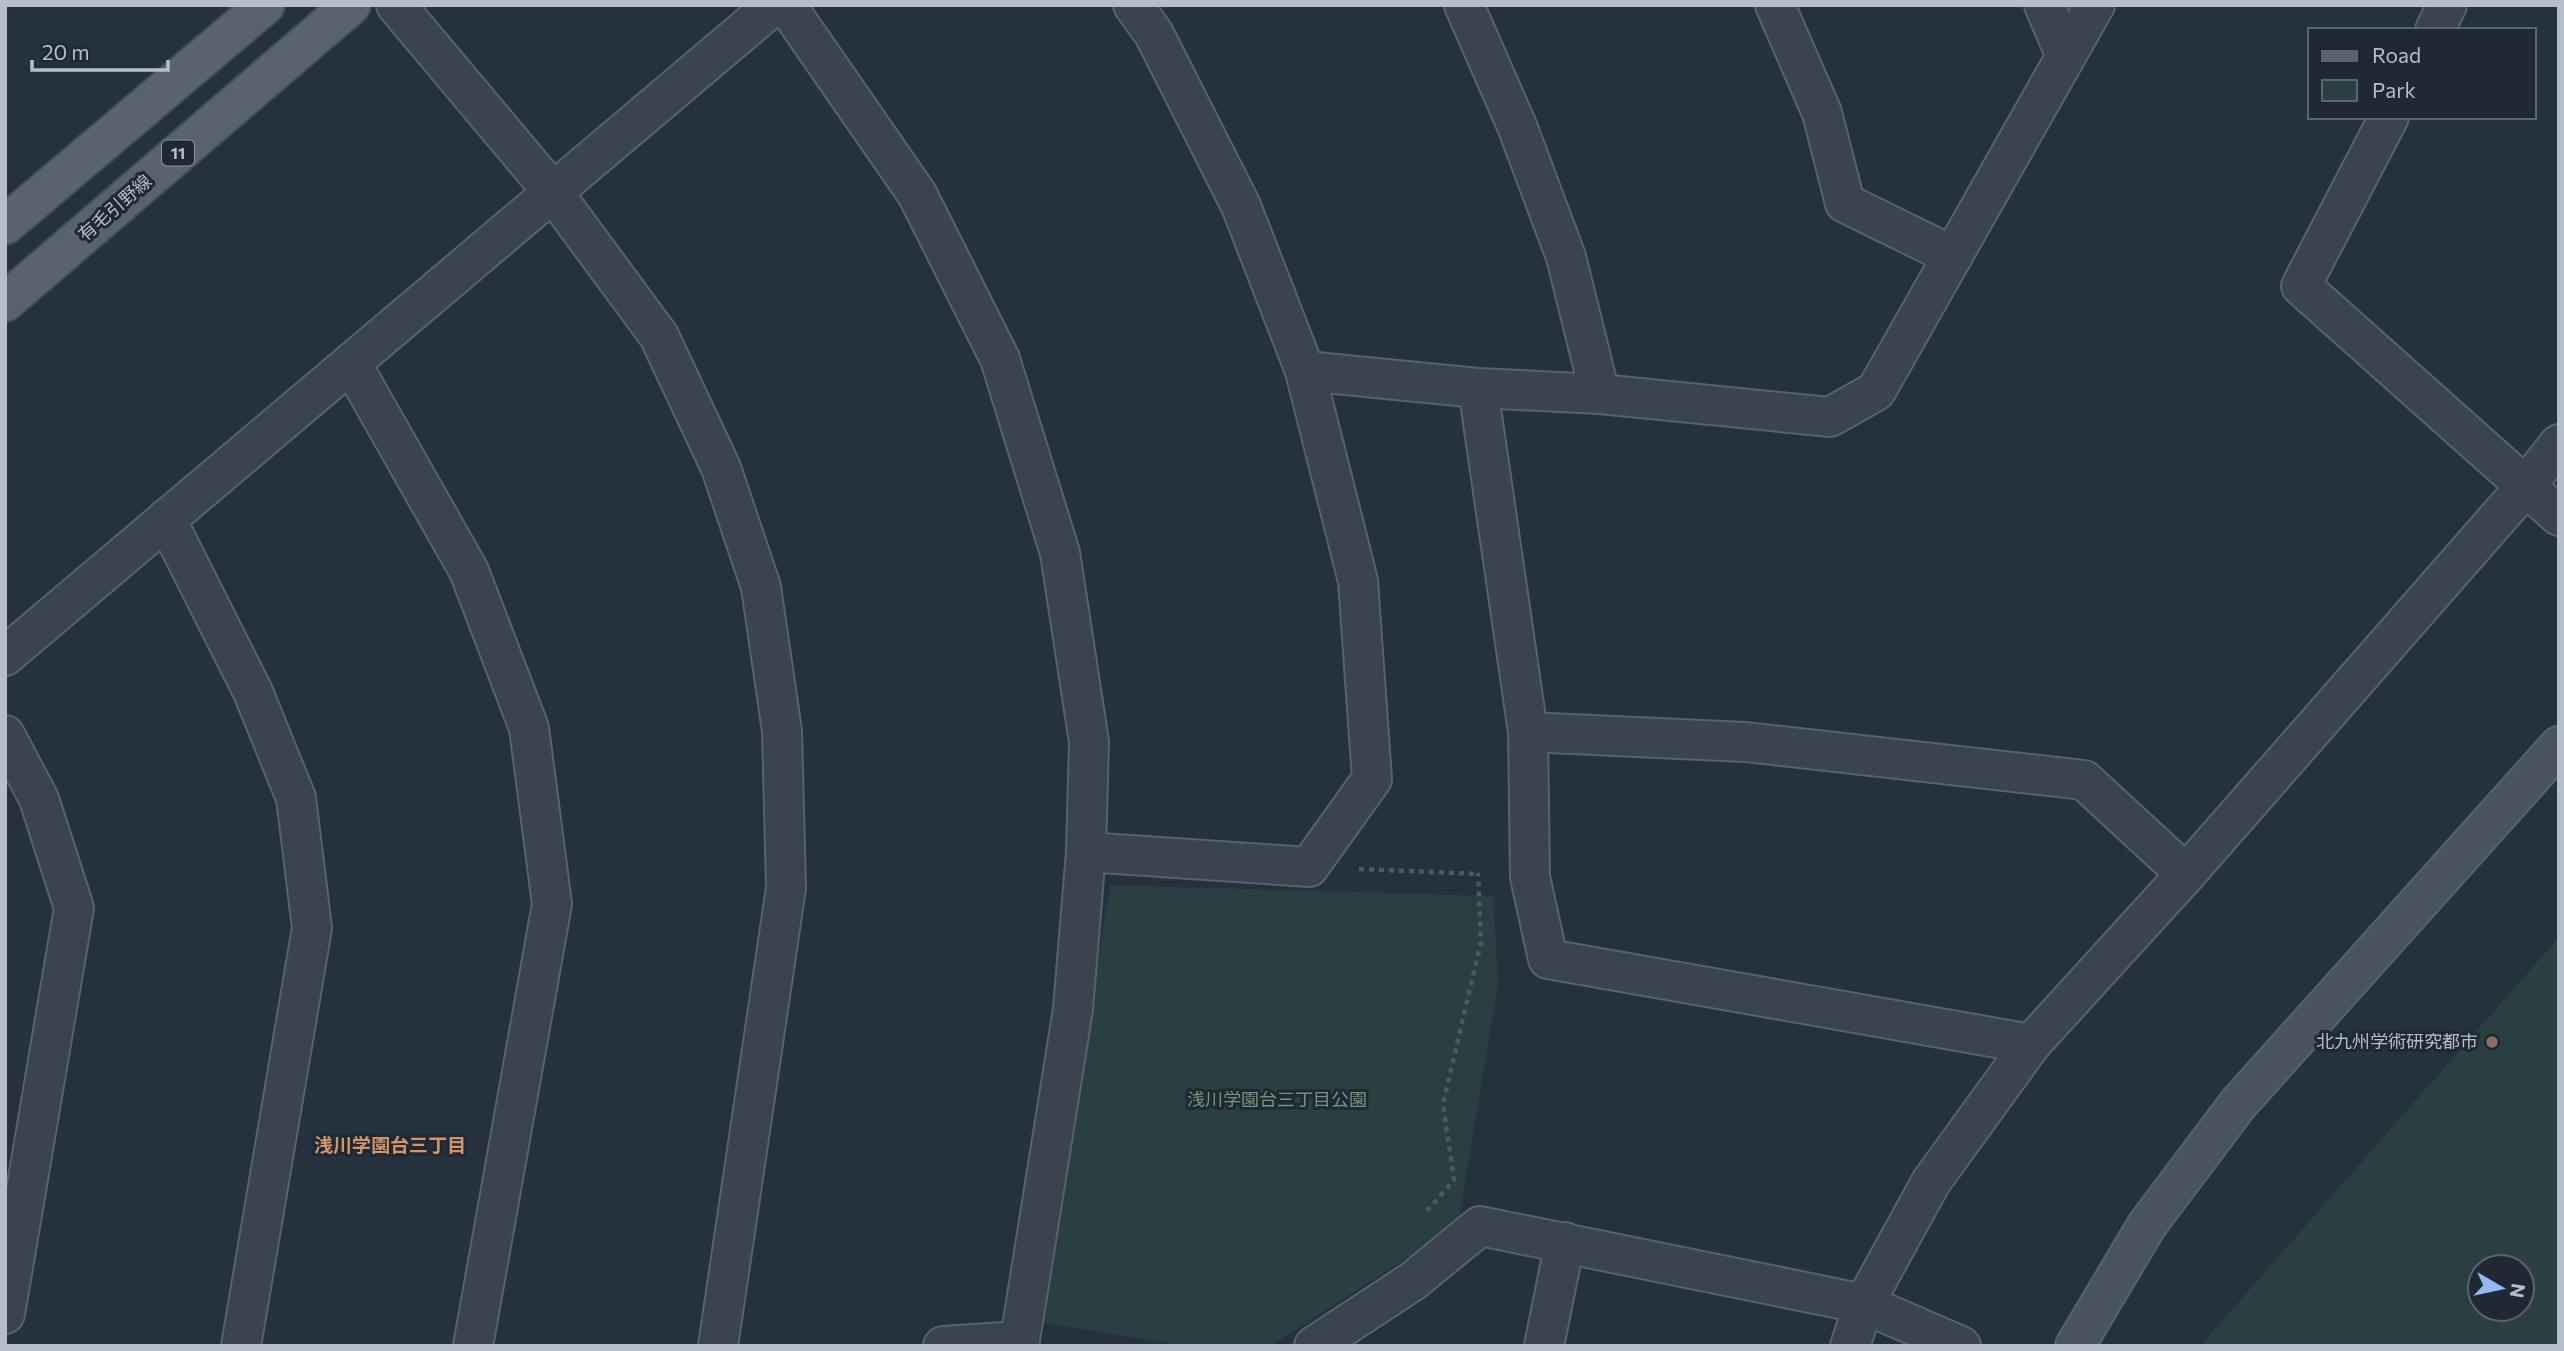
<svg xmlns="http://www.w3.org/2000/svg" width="2564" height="1351" font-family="Commissioner,'Noto Sans JP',sans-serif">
<rect width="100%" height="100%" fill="#26313e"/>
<!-- green -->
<g fill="#293f40" fill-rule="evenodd">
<path d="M1110,885L1493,896L1498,983L1458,1225L1270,1346H1186L1040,1322Z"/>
<path d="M2559,936V1346H2200L2552,945ZM2480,1267H2522V1309H2480Z"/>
</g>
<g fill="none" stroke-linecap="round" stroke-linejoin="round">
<defs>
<g id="street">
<path d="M396,5L552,191L659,336L721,468L761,587L782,731L786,888L718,1346"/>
<path d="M786,5L917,194L1000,359L1060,553L1089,742L1086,852"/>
<path d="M1464,5L1517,126L1566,257L1600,394"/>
<path d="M1775,5L1822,113L1845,203L1953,256"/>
<path d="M2044,5L2065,54"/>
<path d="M2435,30L2447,5"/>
<path d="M2389,117L2301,286L2559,516"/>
<path d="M351,363L469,571L529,728L552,904L473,1346"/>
<path d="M1305,371L1478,388L1600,394L1830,417L1876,391L2095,5"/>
<path d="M1478,388L1528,732L1530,877L1548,959L2031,1044"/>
<path d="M166,519L253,692L296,798L312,928L241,1346"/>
<path d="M5,656L774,5"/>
<path d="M1528,732L1745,742L2084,780L2186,874"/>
<path d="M5,735L39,799L74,908L5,1314"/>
<path d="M943,1346L1020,1341"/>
<path d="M1019,1346L1073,1009L1086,852L1309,867L1372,779L1358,581L1305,371L1241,206L1154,34L1133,5"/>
<path d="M1314,1346L1413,1281L1480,1226L1864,1304L1961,1346"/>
<path d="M1544,1346L1565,1242"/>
<path d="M1850,1346L1864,1304L1931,1182L2031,1044L2186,874L2525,487L2559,444"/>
</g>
<path id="secondary" d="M2075,1346L2147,1225L2238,1104L2559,746"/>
<g id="primary">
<path d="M5,225L265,5"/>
<path d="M5,302L351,5"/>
</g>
</defs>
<!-- street casing -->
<use href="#street" stroke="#58616c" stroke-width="42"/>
<!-- secondary casing -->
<use href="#secondary" stroke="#58616c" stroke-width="42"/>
<!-- primary casing -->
<use href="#primary" stroke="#444c57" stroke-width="42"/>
<!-- path -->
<g stroke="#485c5e" stroke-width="4.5" stroke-dasharray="5 5" stroke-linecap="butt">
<path d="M1359,869L1480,874"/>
<path d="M1427,1211L1454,1180L1443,1104L1481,942L1478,873"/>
</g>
<!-- street -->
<use href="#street" stroke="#3a434e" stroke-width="38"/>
<!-- secondary -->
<use href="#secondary" stroke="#495261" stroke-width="38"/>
<!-- primary -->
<use href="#primary" stroke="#59626e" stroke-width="38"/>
</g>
<!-- markers -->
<circle fill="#8d6e63" stroke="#1f2833" stroke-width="2.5" cx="2492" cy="1042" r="7"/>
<g text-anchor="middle" stroke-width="6" stroke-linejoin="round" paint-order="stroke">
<!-- shield labels -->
<rect fill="#1f2833" stroke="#89919c" stroke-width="2" x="162" y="140.5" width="32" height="25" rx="5"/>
<g font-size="16" font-weight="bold" fill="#b7bec9">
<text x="178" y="159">11</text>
</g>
<!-- street labels -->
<g font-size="18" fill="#b7bec9" stroke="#1f2833">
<text transform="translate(115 208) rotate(-41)" y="6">有毛引野線</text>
</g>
<!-- poi labels -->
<g font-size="18" fill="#b7bec9" stroke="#1f2833" text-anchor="end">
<text x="2478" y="1048">北九州学術研究都市</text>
</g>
<!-- park labels -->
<g font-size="18" fill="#6f9878" stroke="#1f2833">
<text x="1277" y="1106">浅川学園台三丁目公園</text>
</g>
<!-- neighbourhood labels -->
<g font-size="19" font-weight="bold" fill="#cf966b" stroke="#1f2833">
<text x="390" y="1152">浅川学園台三丁目</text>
</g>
</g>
<!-- border -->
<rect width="2564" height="1351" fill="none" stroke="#b7bec9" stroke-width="14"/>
<!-- legend -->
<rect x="2308" y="28" width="228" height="91" fill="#1f2833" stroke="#5c646f" stroke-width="2"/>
<rect x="2322" y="51" width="35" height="10" fill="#59626e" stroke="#5c646f" stroke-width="2"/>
<text x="2372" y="63" font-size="21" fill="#b7bec9">Road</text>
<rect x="2322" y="80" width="35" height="21" fill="#293f40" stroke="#5c646f" stroke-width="2"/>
<text x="2372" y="98" font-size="21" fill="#b7bec9">Park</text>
<!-- north arrow -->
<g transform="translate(2501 1288) rotate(99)"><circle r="33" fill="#1f2833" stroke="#5c646f" stroke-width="2"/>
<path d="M0-5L12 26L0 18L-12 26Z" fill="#93b9f2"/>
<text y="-10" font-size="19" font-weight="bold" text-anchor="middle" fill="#b7bec9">N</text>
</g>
<!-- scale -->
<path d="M32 60v10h136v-10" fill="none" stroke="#b7bec9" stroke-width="3.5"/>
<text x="42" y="60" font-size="21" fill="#b7bec9" stroke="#1f2833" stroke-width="5" paint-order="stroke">20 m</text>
</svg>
